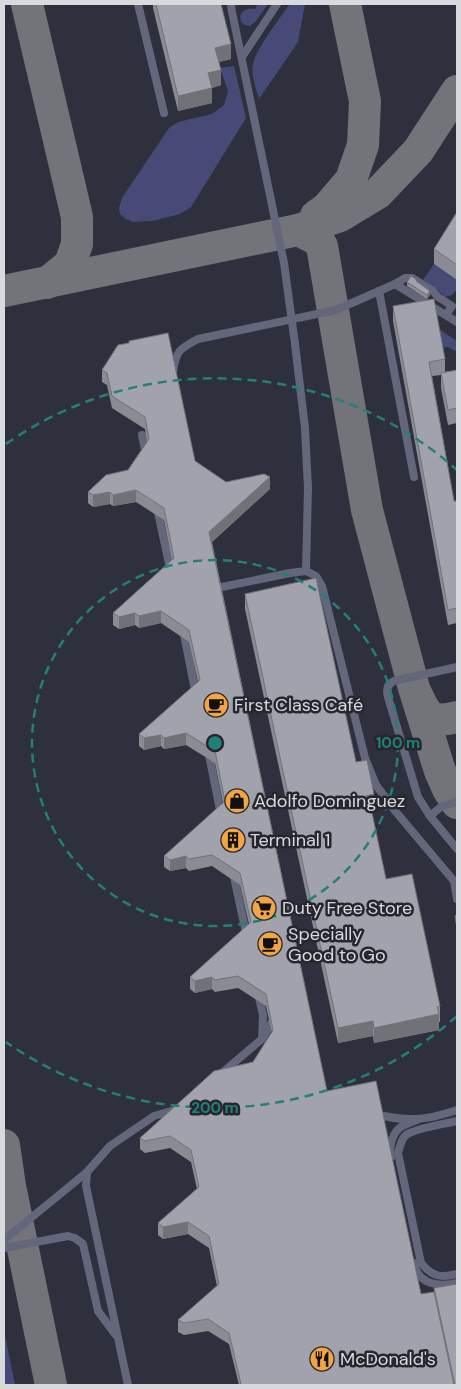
<svg xmlns="http://www.w3.org/2000/svg" width="461" height="1389" font-family="'DM Sans',sans-serif">
<rect width="100%" height="100%" fill="#26272e"/>
<!-- built -->
<rect fill="#2f303d" x="4" y="4" width="453" height="1381"/>
<!-- green -->
<g fill="#474a77">
<path d="M258,4H268L256,21L250,26L245,25L241,22L240,16C244,9 247,8 255,9Z"/>
<path d="M290,4H305L298,42L259,99C256,88 251,76 253,64C255,51 281,16 290,4Z"/>
<path d="M234,66L246,118L191,207L180,214L153,221L133,222L126,219L120,214L119,208L122,198L169,128L178,122L212,114L224,105L228,91L220,68Z"/>
<path d="M434,264L457,280V289L452,295L445,297L437,289L423,280Z"/>
<path d="M437,328L457,341V350L455,351L448,347L440,348Z"/>
<path d="M4,1331L15,1385H4Z"/>
</g>
<g fill="none" stroke-linecap="round" stroke-linejoin="round">
<!-- taxiway -->
<g stroke="#73747a" stroke-width="32">
<path d="M27,4L77,217V244L70,264L47,283"/>
<path d="M316,216L327,208L351,180L363,145L365,101L345,4"/>
<path d="M298,230L316,239L322,246L367,510L414,688L440,771L448,789L457,803"/>
<path d="M4,291L298,230L340,216L378,193L418,151L457,91"/>
<path d="M416,693C427,716 430,724 457,717"/>
<path d="M4,1145L10,1186L51,1385"/>
</g>
<!-- service -->
<g stroke="#64667c" stroke-width="8">
<path d="M138,4L164,113"/>
<path d="M231,4L232,12L284,263L295,344L305,428L308,488L306,571"/>
<path d="M242,57L277,4"/>
<path d="M395,284L457,322"/>
<path d="M379,291L414,477"/>
<path d="M173,372C176,351 179,349 198,339L336,310L395,284L405,278H412L433,291L438,297L452,306L446,315"/>
<path d="M142,435L146,455"/>
<path d="M157,508L171,573"/>
<path d="M217,588L290,573L306,571L316,576L322,586L365,758L376,785L396,812L454,881"/>
<path d="M183,630L196,695"/>
<path d="M208,750L221,815"/>
<path d="M457,802L442,806L430,816L457,849"/>
<path d="M430,816L418,797L388,697C386,690 387,684 394,681L457,667"/>
<path d="M233,873L247,937"/>
<path d="M457,886L454,881L457,899"/>
<path d="M258,993L263,1015L262,1039L274,1018"/>
<path d="M222,1073L262,1039"/>
<path d="M384,1116C412,1122 430,1119 457,1110"/>
<path d="M457,1121C445,1124 415,1128 406,1135C401,1139 400,1147 398,1153L421,1263C433,1277 440,1278 457,1274"/>
<path d="M391,1157C389,1146 392,1133 401,1127C406,1124 412,1122 417,1120"/>
<path d="M4,1240L87,1172"/>
<path d="M4,1248L68,1236L75,1238L83,1244L98,1311L115,1334"/>
<path d="M414,1263C418,1285 439,1287 457,1283"/>
<path d="M128,1385L86,1186L87,1172L110,1146L154,1116L178,1109"/>
</g>
</g>
<!-- wall -->
<g fill="#8a8b93">
<path d="M153,4H221L231,59L219,62L221,85L212,88V103L178,111L153,8Z"/>
<path d="M457,212V280L434,264V249Z"/>
<path d="M407,282L430,295L427,299L407,286Z"/>
<path d="M393,306L445,359V372L457,370V423L448,425L441,388V375L432,376L454,501H457V623L448,625L393,321Z"/>
<path d="M118,345L195,461L226,482L270,489L212,542L327,1091L421,1294L434,1292V1288L457,1385H239L229,1344L208,1331L184,1335L178,1332V1320L217,1286L209,1248L188,1234L163,1239L158,1235V1223L197,1189L191,1162L170,1148L145,1153L140,1149V1138L253,1062L272,1033L266,1006L238,988L215,992L212,989L195,993L190,989V977L249,924L240,885L212,866L189,871L186,868L170,871L164,867V856L223,803L215,763L186,745L164,749L161,746L144,750L139,746V734L198,682L189,642L161,623L139,628L135,625L119,629L113,625V613L172,560L164,520L136,502L113,506L110,504L93,507L88,503V492L128,470L147,442L145,429L112,408L107,385L102,382V370Z"/>
<path d="M245,594L356,762L374,809L371,810L386,879L440,1006V1022H439V1030L374,1043L373,1036L338,1043L245,609Z"/>
</g>
<!-- shaded-wall -->
<g fill="#717178">
<path d="M231,44V59L215,63V48Z"/>
<path d="M221,70V85L208,88V73Z"/>
<path d="M212,88V103L178,111V96Z"/>
<path d="M430,291V295L427,299V295Z"/>
<path d="M270,477V489L209,544V532Z"/>
<path d="M136,490V502L113,506V495Z"/>
<path d="M110,492V504L93,507V495Z"/>
<path d="M161,611V623L139,628V616Z"/>
<path d="M135,613V625L119,629V617Z"/>
<path d="M186,733V745L164,749V738Z"/>
<path d="M161,735V746L144,750V738Z"/>
<path d="M374,794V809L362,812V797Z"/>
<path d="M186,856V868L170,871V860Z"/>
<path d="M212,977V989L195,993V981Z"/>
<path d="M439,1014V1030L374,1043V1028Z"/>
<path d="M373,1021V1036L338,1043V1028Z"/>
<path d="M188,1222V1234L163,1239V1227Z"/>
</g>
<!-- building -->
<g fill="#a1a2ab" stroke="#717178">
<path d="M156,4H221L231,44L215,48L221,70L208,73L212,88L178,96Z"/>
<path d="M457,212V265L434,249Z"/>
<path d="M411,276L417,280L416,281L430,291L427,295L407,282Z"/>
<path d="M434,299L445,359L429,362L454,501H457V608L448,610L393,306Z"/>
<path d="M168,333L195,461L226,482L264,474L270,477L209,532L327,1091L376,1081L421,1294L434,1292L454,1385H237L241,1384L229,1333L208,1319L184,1323L178,1320L219,1284L209,1236L188,1222L163,1227L158,1223L199,1187L191,1150L170,1136L145,1141L140,1138L214,1071L253,1062L273,1030L266,994L238,976L215,980L212,977L195,981L190,977L251,922L240,873L212,855L189,859L186,856L170,860L164,856L225,801L215,751L186,733L164,738L161,735L144,738L139,734L200,680L189,630L161,611L139,616L135,613L119,617L113,613L174,558L164,508L136,490L113,495L110,492L93,495L88,492L106,475L128,470L149,439L145,417L112,396L107,373L102,370L118,345L129,343V341Z"/>
<path d="M457,370V408L448,410L441,373Z"/>
<path d="M316,578L356,762L367,760L374,794L362,797L365,810L371,808L386,879L412,874L440,1006L437,1007L439,1014L374,1028L373,1021L338,1028L245,594Z"/>
<path d="M457,915V928L455,916Z"/>
<path d="M457,1284V1385H455L434,1288Z"/>
</g>
<!-- distance rings -->
<g fill="none" stroke="#238079" stroke-width="2.5" stroke-dasharray="9 6">
<circle cx="215" cy="743" r="183"/>
<path d="M457 1016A365 365 0 0 1 6 1042M6 444A365 365 0 0 1 457 470"/>
</g>
<!-- icons -->
<defs>
<symbol id="cafe-disc" viewBox="-11 -11 22 22"><circle r="9.5" fill="#f2a540" stroke="#26272e"/><path d="M-5.5-4.5H6V0H3Q3 3.5 0 3.5H-2.5Q-5.5 3.5-5.5 0ZM3-3.2v2h1.7v-2ZM-6 4.5H4V6H-6Z" fill="#111"/></symbol>
<symbol id="shop-disc" viewBox="-11 -11 22 22"><circle r="9.5" fill="#f2a540" stroke="#26272e"/><path d="M-5-2.5h2.3a2.7 3.5 0 0 1 5.4 0H5L5.5 6h-11ZM-1.5-2.5h3a1.5 2.3 0 0 0-3 0Z" fill="#111"/></symbol>
<symbol id="building-disc" viewBox="-11 -11 22 22"><circle r="9.5" fill="#f2a540" stroke="#26272e"/><path d="M-4-6H4V6H1V3H-1V6H-4ZM-2.5-4.3h1.7v1.8h-1.7ZM.8-4.3h1.7v1.8H.8ZM-2.5-1h1.7V.8h-1.7ZM.8-1h1.7V.8H.8Z" fill="#111"/></symbol>
<symbol id="supermarket-disc" viewBox="-11 -11 22 22"><circle r="9.5" fill="#f2a540" stroke="#26272e"/><path d="M-6-5.5h2.5l.6 2H6L4.5 2H-2.5L-4.4-4H-6ZM-1.5 3.2a1.3 1.3 0 1 0 .1 0ZM3 3.2a1.3 1.3 0 1 0 .1 0Z" fill="#111"/></symbol>
<symbol id="restaurant-disc" viewBox="-11 -11 22 22"><circle r="9.5" fill="#f2a540" stroke="#26272e"/><path d="M-5-6h1v4h1v-4h1v4h1v-4h1v5L-1.5 .5V6h-2V.5L-5-1ZM5-6V6H3V1.5H1.5Q1.5-4 5-6Z" fill="#111"/></symbol>
</defs>
<g fill-rule="evenodd">
<use href="#cafe-disc" x="202" y="691" width="28" height="28"/>
<use href="#shop-disc" x="223" y="787" width="28" height="28"/>
<use href="#building-disc" x="219" y="826" width="28" height="28"/>
<use href="#supermarket-disc" x="250" y="894" width="28" height="28"/>
<use href="#cafe-disc" x="256" y="930" width="28" height="28"/>
<use href="#restaurant-disc" x="308" y="1345" width="28" height="28"/>
</g>
<g text-anchor="middle" stroke-width="5" stroke-linejoin="round" paint-order="stroke">
<!-- poi labels -->
<g font-size="18" fill="#d9dade" stroke="#26272e" text-anchor="start">
<text x="234" y="711">First Class Café</text>
<text x="254" y="807">Adolfo Dominguez</text>
<text x="250" y="846">Terminal 1</text>
<text x="282" y="914">Duty Free Store</text>
<text x="288" y="940">Specially<tspan x="288" dy="21">Good to Go</tspan></text>
<text x="340" y="1365">McDonald's</text>
</g>
</g>
<circle cx="215" cy="743" r="8" fill="#238079" stroke="#26272e" stroke-width="2.5"/>
<g font-size="15" text-anchor="middle" font-weight="bold" fill="#238079" stroke="#26272e" stroke-width="5" stroke-linejoin="round" paint-order="stroke">
<text x="398" y="748">100 m</text>
<text x="215" y="1113">200 m</text>
</g>
<!-- border -->
<rect width="461" height="1389" fill="none" stroke="#d9dade" stroke-width="10"/>
</svg>
